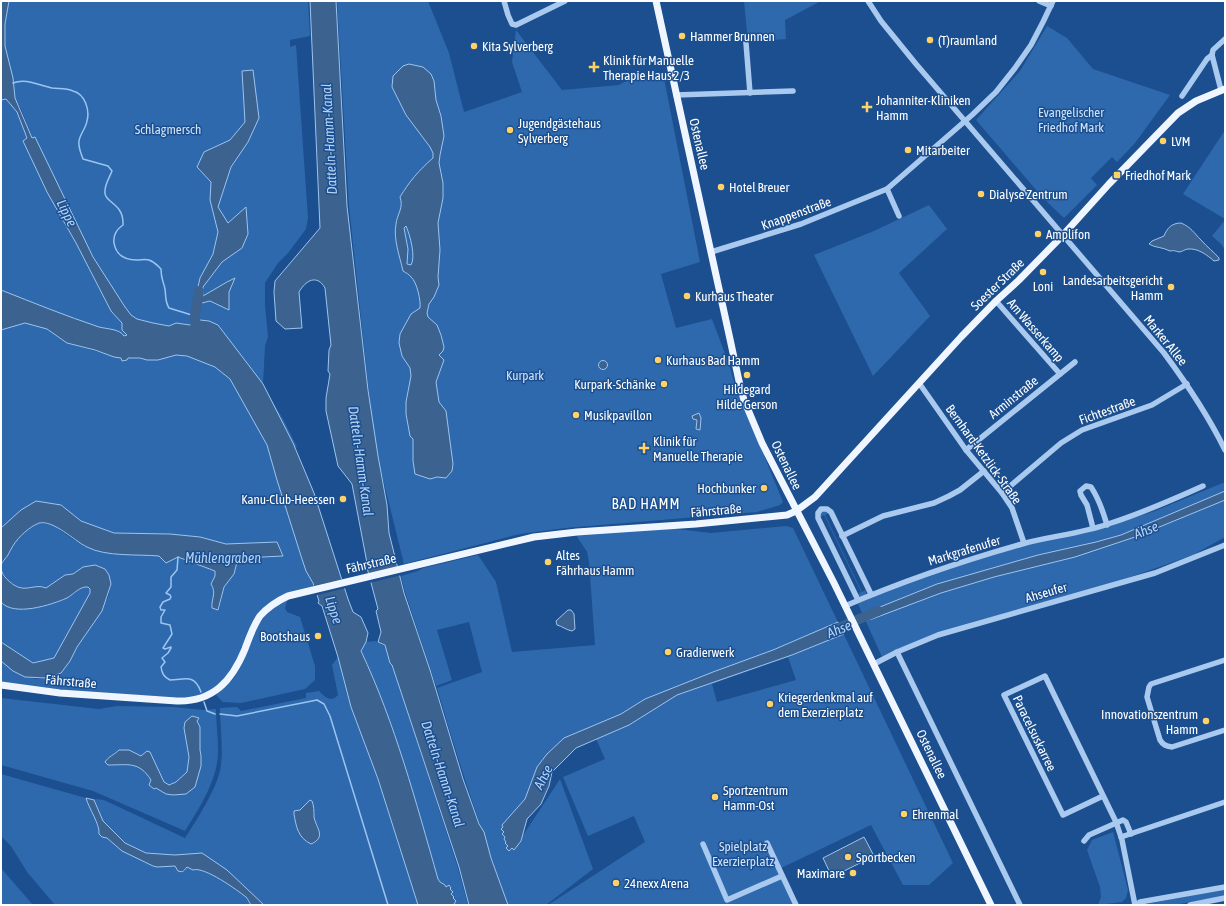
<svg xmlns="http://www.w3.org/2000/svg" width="1226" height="906" font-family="'Asap Condensed',sans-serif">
<rect width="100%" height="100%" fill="#1b4f8f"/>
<!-- green -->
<g fill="#2e69ad" fill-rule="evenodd">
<path d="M1,1H308L310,36L290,40V47L296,45L308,218L306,229L288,253L278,263L265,283V305L268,337L265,346L263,384L274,404L283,419L297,447L271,459L301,556L306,571L313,583L314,587L270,603L226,679L208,693L190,698L81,692L1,682V661L25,677L37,679L46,678L70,661L77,647L108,597L111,584L109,575L105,569L95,565L83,567L73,574L65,575L46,588L42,586L26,589L20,588L9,581L2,572L1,565L7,556L12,546L24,532L39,523L53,525L74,540L88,547L101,552L178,557L215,571V576L211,584L214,588L219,610L224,587L234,574L237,562L242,558L283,555L277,542L226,544L200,537L170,534L114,533L81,521L61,505L2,526L1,528V330L25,323L47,329L67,343L127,360L128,358C138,358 148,359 158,360L97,270L38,152L21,109L5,82Z"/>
<path d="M337,1H428L449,53L464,112L522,92L512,62L516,30L562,90L619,85L635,76L664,78L700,262L661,274L676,328L712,319L730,367L734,382L783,502L780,505L757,512L565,528L520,534L404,564L377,455L372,421L349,206Z"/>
<path d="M744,1H819V2L785,20L786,39L748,42Z"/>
<path d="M1047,26L1067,38L1093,69L1170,95L1135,143L1117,162L1112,157L1091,178L1097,185L1064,218L1043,198L976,120L1020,71Z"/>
<path d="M6,99L17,112L27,139L23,141L47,192L76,243L111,311L122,323V330L127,336H124L122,333L105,329L68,317L1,290V100Z"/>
<path d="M1225,130V219L1183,194Z"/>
<path d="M929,205L947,229L899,273L930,316L873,376L814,255L874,231Z"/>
<path d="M1225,220V250L1221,244L1212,236Z"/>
<path d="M1225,482V537L1193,555L1085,593L980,620L892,651L882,657L858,604L893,587L1024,544L1100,529L1155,511Z"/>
<path d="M824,510L829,513L825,515L862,592L866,590V594L860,597L858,594L861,592L824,515L820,517V514Z"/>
<path d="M786,526L793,528L953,863L929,885H903L871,825L777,870L793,905H548L645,842L634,816L588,836L563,777L605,759L591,727L537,767L525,799L502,825L503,826L508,846L506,848H512L514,849L560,779L593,869L546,905H508C482,833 458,761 437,688L482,672L469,622L437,630L452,680L436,686L405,592L401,576L418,571L423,568L478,555L496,582L512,652L595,645L589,562L587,552L576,535L659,527L711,533ZM788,657L796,680L717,702L712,684Z"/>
<path d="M84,586L88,587L90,589V593L55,658L33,663L1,642V602C15,617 50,605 66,598C72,596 78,590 84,586Z"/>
<path d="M291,598L287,601L285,608L287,612L300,617L315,666V680L305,689L241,703L223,702L216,695L234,678L241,666L258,624L264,617L275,606Z"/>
<path d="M375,641L385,646L390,663L392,665L458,868L468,905H455L453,898L454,897L451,894L450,889L451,888H446L438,879C416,802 395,723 361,651L366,642Z"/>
<path d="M338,657L351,707L378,779L418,905H55L27,872L11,846L1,836V774L86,798L104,800L185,838C197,820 215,791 220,771C224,751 220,729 220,708L237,707L241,711L306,698V693L319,691C325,697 331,703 338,695L332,665Z"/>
<path d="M1,698L99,709L117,706L173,707L204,710L216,709C216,722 218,735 218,749C219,778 200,807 185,831L93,791L1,765Z"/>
<path d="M1113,832L1128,890L1126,898L1122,902L1098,905L1101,897L1100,887L1087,850L1092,840Z"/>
<path d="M1,868L33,905H1Z"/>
<path d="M1225,889V896L1174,905H1142Z"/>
</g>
<!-- water -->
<g fill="#3c6290" stroke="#9cc4f0" fill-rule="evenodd">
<path d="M1,1H9L5,24V46L13,78L15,98L32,138L35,137L93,257L125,307L131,315L137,319L153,323L169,326L176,323L190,325L200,320L209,321L218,325L263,384L293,443L314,493L348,599L353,612L361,617L368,633L366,642L361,651C395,723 416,802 438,879L440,882L445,885L446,887L449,885L451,888L450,889L453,892L451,894L454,897L453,898L456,901L454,904L455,905H418L378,779L351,707L338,657L322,606L318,603L319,601L313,583L306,571L301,556L277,480L267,445L230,379L215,367L187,356L176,355L158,360H147L140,358H128L127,360L122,361L121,358L114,357L95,350L67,343L47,329L25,323L1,330V290C34,303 66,316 99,327C107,329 120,329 124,336L127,335L122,330V323L111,311L76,243L47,192L23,141L27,138L17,112L6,99L1,100Z"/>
<path d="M310,1H336L347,206L368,390L378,456L387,505L389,533L404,593L430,670L463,779L479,824L484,832L491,858L508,905H469L459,867L392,665L390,663L385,645L378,642L381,632L376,611L378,609L366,564L367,563L352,484L338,466L326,411V398L330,374L328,371L329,350L331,345L325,288C317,274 306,280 299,292L302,328L285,329L276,321L274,292L275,281L320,228Z"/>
<path d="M409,64L423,67L431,74L434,81L436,100L441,116L444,136L440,155L439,163L443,183V198L438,223L440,250L438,277L439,285L434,297L429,304L427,313L428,317L437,325L441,335L444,347L443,351L439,355L444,360L436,382L439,402L446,411L453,464L452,471L446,478L437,477L430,479L415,474L413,461V439L410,436L406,414V402L411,376L410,368L402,356L399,343L400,334L411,314L420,308C421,301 417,282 411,277C409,274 406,273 403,271C400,257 393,239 396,224C397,214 404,208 400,197C409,182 419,170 433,158V153L430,147L406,115L392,87L393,76L403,66ZM406,226C410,235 416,257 411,265L407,264L408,249L404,228Z"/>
<path d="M253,70L259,118L248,142L231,167L218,207L228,223L246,207L248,234L242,248L222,262L203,287V296L227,282L235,278L229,292V310L210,301L194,305L200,278L213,254L218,232L210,200L211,182L197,167L204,152L230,140L245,122L242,71Z"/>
<path d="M1181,223C1191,227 1194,233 1201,240C1207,247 1214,252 1219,258V260L1214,261C1207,255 1198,248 1188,249C1185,249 1182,252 1179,252C1175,251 1174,250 1170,251C1163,247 1155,248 1149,244L1152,241L1164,236C1167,228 1172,223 1181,223Z"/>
<circle cx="603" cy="365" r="4.5"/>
<path d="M699,413L701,418L700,430L696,429L697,420L693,419L692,416Z"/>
<path d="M1225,491V500L1135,537L1075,557L994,577L941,593L872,619L867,620L865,615L870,611L937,584L1038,555L1096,542L1121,535Z"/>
<path d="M36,501L61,505L81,521L114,533L170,534L200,537L226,544L277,542L283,556L242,558L237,562L234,574L224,587L218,610L212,608C211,598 217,594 211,584L215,576V571L178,557L166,563L159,556C137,554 106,557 87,547C73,540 54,520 39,523C37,524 35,525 33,526C21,534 14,542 8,555C6,558 2,562 1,565C0,574 8,581 14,585C26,593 35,583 46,588L65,575L73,574L83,567L95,565L105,569L109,575L111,584L102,611L77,647L70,661L61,673L46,678L25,677L13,671L1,661V642L33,663L54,658L90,593V589L88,587C80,586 74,594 67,598C51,605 14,617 1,602V528L21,510Z"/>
<path d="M568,610H571L574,614L575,629L572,631C566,630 562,626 557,625L556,621Z"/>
<path d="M838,622L844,634L792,655L677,695L629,725L576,748L552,772L549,786L541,804L527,819L521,841L514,850L512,848L509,851L506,848L508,846L505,843L506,842L504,839L505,837L502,834L504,832L501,829L503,827L502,825L525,799L537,767L547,754L564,738L621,714L645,699L713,672L773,650Z"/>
<path d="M192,716L199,718L197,721L200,727V750L201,756V766L195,787L186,794L173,795L166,794L156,788L154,789L149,785L151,780C139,761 128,765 108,765L105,762C109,756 114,755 119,750H129L141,756L147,751L150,752L164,782L169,785L176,782L187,772L189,757L184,728L185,722Z"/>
<path d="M86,798L94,800L103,821L125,843L146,853L175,855L202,853L227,870L264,905H251C249,902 248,899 246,897C237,890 204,866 193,870L187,867C184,870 184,873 178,871L175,866L157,867L153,866L122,851L107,838L102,837L99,834C100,824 89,809 86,798Z"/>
<path d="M310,800L312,801C314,806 314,811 314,817C316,828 327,837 311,844C298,838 296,826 294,814V811L300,810Z"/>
<path d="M864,837L874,856L832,877L823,858Z"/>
</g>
<!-- pier -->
<g fill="#1b4f8f">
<path d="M400,566L402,575L369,583L366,574Z"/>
<path d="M343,579L346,588L314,596L312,586Z"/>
</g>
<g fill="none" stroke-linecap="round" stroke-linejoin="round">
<!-- stream -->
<g stroke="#9cc4f0" stroke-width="1.5">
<path d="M13,83C26,78 38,85 52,88C59,89 66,88 73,91C85,94 90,110 87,121C86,128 80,134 79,141C78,147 81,153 83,159L108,166L112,171C110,177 104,185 105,193C105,203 124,203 123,225C117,229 113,235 114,243C116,255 125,260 137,260C141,260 145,259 149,260C155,262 157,265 161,269C161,279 163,280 165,289C166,296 165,302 169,308L195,316"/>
<path d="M178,557L177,570L171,577V587L166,593L170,595L171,597L170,599L163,602L160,607L161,610H165L161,617V623L170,625L172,634L163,648L165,649L171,647V648L168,653L162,658L165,662L161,667C162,674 164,677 170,680C185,680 194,673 201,692"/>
<path d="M204,702L207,711L215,714"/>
<path d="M220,714L237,716L317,700L324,704L330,716L388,905"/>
</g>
<!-- river -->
<g stroke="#3c6290" stroke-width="10">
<path d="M196,336L195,316L199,291"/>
<path d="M829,632L878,611"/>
</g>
<!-- minor -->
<g stroke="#a9c9ee" stroke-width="5.5">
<path d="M504,1L508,15L512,24L516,25L565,1"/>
<path d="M868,1L881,21L916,64L1164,353C1187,384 1208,415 1225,450"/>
<path d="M1039,1L1051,6"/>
<path d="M746,43L750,93"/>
<path d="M1221,90L1212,55L1213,50L1225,39"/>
<path d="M676,95L793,91"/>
<path d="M1182,96L1207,59L1212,55"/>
<path d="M887,189L899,216"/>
<path d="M711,252L801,224L887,189L972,115L996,92L1015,68L1031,45L1043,22L1053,1"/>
<path d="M996,301L1060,374"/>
<path d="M919,383L966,450L1002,493L1012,508L1024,543"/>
<path d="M966,450L1075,362"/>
<path d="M1002,493L1061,443L1082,430L1152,405L1187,384"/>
<path d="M1093,528L1087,505L1081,495L1080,491L1086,486L1091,487C1099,499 1103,511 1107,525"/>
<path d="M842,536L883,516L934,503L949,496L960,490L984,471"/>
<path d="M858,600L818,518V513L821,509H827L831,512L871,594"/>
<path d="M845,606C903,581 962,561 1022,544C1050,536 1080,534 1108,524C1140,514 1172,500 1203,486"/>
<path d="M897,652L1020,905"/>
<path d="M1225,660L1151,684L1149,687L1147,697L1160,740C1163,745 1166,746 1172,747L1225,730"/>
<path d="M874,664L897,652L938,635L1155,573L1225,545"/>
<path d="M1103,796L1063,815L1004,695L1045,676L1116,822L1122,840L1135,905"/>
<path d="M1121,837L1225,802"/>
<path d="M1084,841L1089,835L1123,820L1126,822L1131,834"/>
<path d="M767,843L796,905"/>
<path d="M703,844L727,900L782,876"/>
<path d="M1137,905L1140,902L1225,887"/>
<path d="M1190,905L1225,898"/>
</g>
<!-- major -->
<g stroke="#f0f6ff" stroke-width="7">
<path d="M656,1L730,339L739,381L744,400L762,443L834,583L991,905"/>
<path d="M1,685L60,693L177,701C213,702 232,681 245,649C249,638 253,626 260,616C268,607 277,601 288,596L534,537L577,532L696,524L787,515L796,511L815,497L961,337L996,301L1019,280L1063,235L1109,184L1178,113L1196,101L1225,89"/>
</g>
</g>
<!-- markers -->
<g fill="#ffd166" stroke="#1b4f8f" stroke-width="1.5">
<circle cx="682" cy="36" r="4"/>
<circle cx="930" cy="40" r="4"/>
<circle cx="474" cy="46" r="4"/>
<path d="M592 61h4v4h4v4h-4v4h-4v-4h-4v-4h4z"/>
<path d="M865 101h4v4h4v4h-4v4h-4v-4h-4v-4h4z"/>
<circle cx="510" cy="130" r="4"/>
<circle cx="1163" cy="141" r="4"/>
<circle cx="908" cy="150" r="4"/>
<rect x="1113" y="171" width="8" height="8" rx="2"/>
<circle cx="721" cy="187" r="4"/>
<circle cx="981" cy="194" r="4"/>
<circle cx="1038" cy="234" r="4"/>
<circle cx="1043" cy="272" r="4"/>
<circle cx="1171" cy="287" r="4"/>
<circle cx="687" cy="296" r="4"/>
<circle cx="658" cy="360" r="4"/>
<circle cx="747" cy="375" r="4"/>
<circle cx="664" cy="384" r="4"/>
<circle cx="576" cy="415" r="4"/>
<path d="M642 442h4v4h4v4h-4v4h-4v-4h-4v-4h4z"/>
<circle cx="764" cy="488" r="4"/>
<circle cx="343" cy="499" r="4"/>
<circle cx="548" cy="562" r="4"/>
<circle cx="318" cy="636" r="4"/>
<circle cx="668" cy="652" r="4"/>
<circle cx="770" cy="704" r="4"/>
<circle cx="1206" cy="721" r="4"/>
<circle cx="715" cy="797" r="4"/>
<circle cx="904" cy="814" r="4"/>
<circle cx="848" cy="857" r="4"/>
<circle cx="853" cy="873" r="4"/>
<circle cx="616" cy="883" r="4"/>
</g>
<g text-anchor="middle" stroke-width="3" stroke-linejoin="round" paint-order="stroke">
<!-- poi labels -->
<g font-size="13" fill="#fff" stroke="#1b4f8f" text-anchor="start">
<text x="690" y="41">Hammer Brunnen</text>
<text x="938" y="45">(T)raumland</text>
<text x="482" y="51">Kita Sylverberg</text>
<text x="603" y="65">Klinik für Manuelle<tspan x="603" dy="15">Therapie Haus 2/3</tspan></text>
<text x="876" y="105">Johanniter-Kliniken<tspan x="876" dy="15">Hamm</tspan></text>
<text x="518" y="128">Jugendgästehaus<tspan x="518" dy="15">Sylverberg</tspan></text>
<text x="1171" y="146">LVM</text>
<text x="916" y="155">Mitarbeiter</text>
<text x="1125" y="180">Friedhof Mark</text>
<text x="729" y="192">Hotel Breuer</text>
<text x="989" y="199">Dialyse Zentrum</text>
<text x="1046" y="239">Amplifon</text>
<text x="1163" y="285" text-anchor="end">Landesarbeitsgericht<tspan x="1163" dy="15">Hamm</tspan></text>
<text x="1043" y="291" text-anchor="middle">Loni</text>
<text x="695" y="301">Kurhaus Theater</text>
<text x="666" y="365">Kurhaus Bad Hamm</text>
<text x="656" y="389" text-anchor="end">Kurpark-Schänke</text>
<text x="747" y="394" text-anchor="middle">Hildegard<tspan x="747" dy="15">Hilde Gerson</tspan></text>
<text x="584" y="420">Musikpavillon</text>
<text x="653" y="446">Klinik für<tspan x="653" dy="15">Manuelle Therapie</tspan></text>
<text x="756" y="493" text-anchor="end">Hochbunker</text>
<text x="335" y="504" text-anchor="end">Kanu-Club-Heessen</text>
<text x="556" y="560">Altes<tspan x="556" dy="15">Fährhaus Hamm</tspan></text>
<text x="310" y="641" text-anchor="end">Bootshaus</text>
<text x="676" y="657">Gradierwerk</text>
<text x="778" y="702">Kriegerdenkmal auf<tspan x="778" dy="15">dem Exerzierplatz</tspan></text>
<text x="1198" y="719" text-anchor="end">Innovationszentrum<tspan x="1198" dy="15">Hamm</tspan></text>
<text x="723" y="795">Sportzentrum<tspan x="723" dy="15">Hamm-Ost</tspan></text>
<text x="912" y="819">Ehrenmal</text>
<text x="856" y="862">Sportbecken</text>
<text x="845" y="878" text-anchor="end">Maximare</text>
<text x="624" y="888">24nexx Arena</text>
</g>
<!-- park labels -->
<g font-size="13" fill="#cfe3fa" stroke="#1b4f8f">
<text x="1071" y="117">Evangelischer<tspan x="1071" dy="15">Friedhof Mark</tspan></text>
<text x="168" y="134">Schlagmersch</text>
<text x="525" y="380">Kurpark</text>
<text x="743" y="851">Spielplatz<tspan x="743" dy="15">Exerzierplatz</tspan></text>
</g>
<!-- street labels -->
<g font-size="13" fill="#fff" stroke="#1b4f8f">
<text transform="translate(700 144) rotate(77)" y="5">Ostenallee</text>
<text transform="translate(796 213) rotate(-20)" y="5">Knappenstraße</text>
<text transform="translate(997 284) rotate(-44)" y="5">Soester Straße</text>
<text transform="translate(1036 330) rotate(49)" y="5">Am Wasserkamp</text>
<text transform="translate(1166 340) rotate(51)" y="5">Marker Allee</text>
<text transform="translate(1013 397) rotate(-39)" y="5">Arminstraße</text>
<text transform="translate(1107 410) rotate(-20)" y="5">Fichtestraße</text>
<text transform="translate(984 454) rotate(54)" y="5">Bernhard-Ketzlick-Straße</text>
<text transform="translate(787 465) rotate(64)" y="5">Ostenallee</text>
<text transform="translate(716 510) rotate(-5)" y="5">Fährstraße</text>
<text transform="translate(964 550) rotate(-17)" y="5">Markgrafenufer</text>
<text transform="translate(371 563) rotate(-13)" y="5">Fährstraße</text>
<text transform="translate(1046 592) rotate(-16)" y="5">Ahseufer</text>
<text transform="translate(71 681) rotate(5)" y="5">Fährstraße</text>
<text transform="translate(1035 733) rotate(64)" y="5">Paracelsuskarree</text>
<text transform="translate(932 754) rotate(64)" y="5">Ostenallee</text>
</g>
<!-- water labels -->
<g font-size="14" font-style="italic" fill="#b5d3f5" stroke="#1b4f8f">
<text transform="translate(329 139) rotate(-93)" y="5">Datteln-Hamm-Kanal</text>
<text transform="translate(67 213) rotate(64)" y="5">Lippe</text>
<text transform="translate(361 461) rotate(82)" y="5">Datteln-Hamm-Kanal</text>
<text transform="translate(1146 530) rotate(-22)" y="5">Ahse</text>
<text x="223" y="563">Mühlengraben</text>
<text transform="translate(334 610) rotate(72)" y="5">Lippe</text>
<text transform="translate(839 629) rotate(-22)" y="5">Ahse</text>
<text transform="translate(443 774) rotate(72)" y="5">Datteln-Hamm-Kanal</text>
<text transform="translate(543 777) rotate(-63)" y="5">Ahse</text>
</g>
<!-- quarter labels -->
<g font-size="15" letter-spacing="1" fill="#fff" stroke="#1b4f8f">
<text x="646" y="509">BAD HAMM</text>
</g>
</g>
<!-- border -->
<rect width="1226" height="906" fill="none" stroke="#ffffff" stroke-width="4"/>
</svg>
